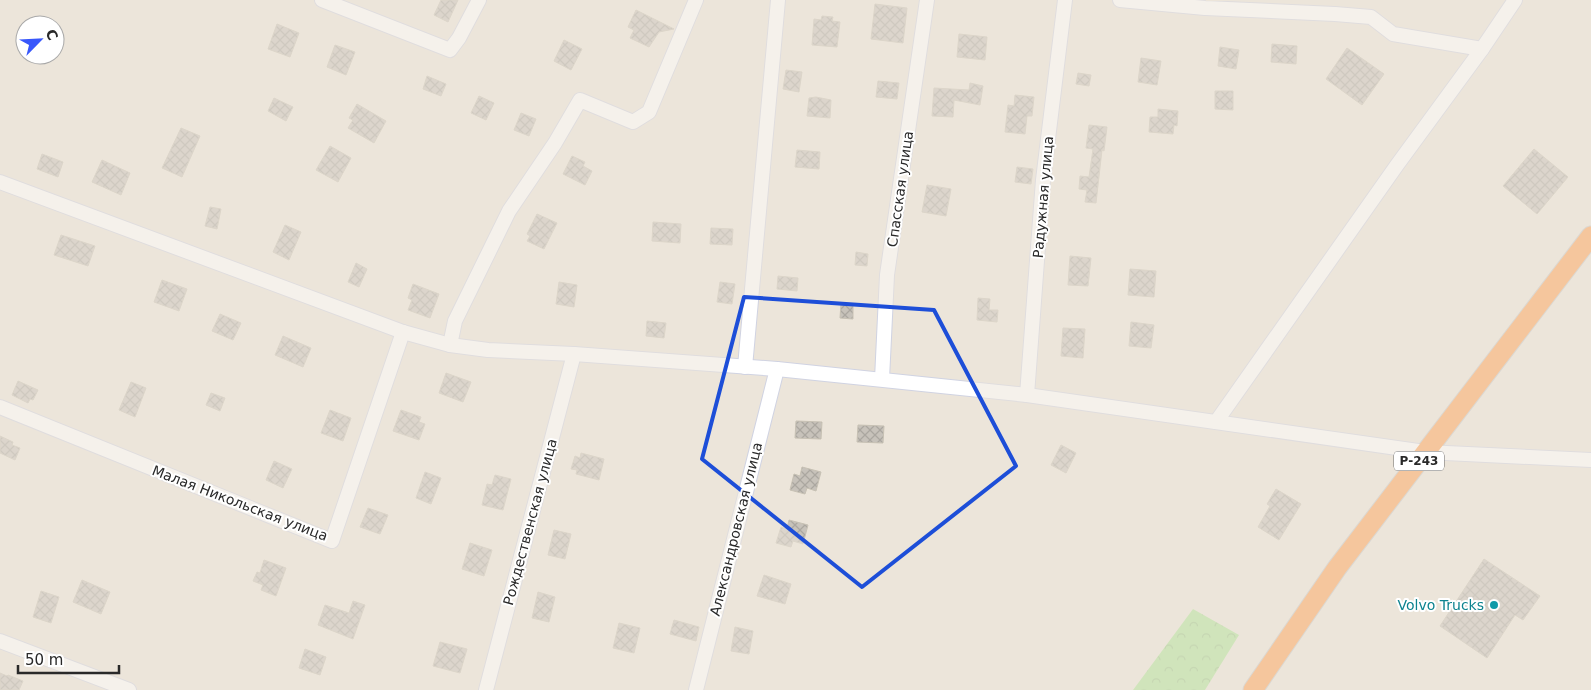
<svg xmlns="http://www.w3.org/2000/svg" width="1591" height="690" font-family="'DejaVu Sans',sans-serif">
<defs>
<pattern id="forest-crowns" width="20" height="18" patternUnits="userSpaceOnUse" patternTransform="scale(1.25)"><rect width="20" height="18" fill="#aee396"/><path d="M2 6a3 3 0 1 1 6 0M12 15a3 3 0 1 1 6 0" fill="none" stroke="#96c381"/></pattern>
<pattern id="building-cross-hatch" width="8" height="8" patternUnits="userSpaceOnUse" patternTransform="scale(1.25)"><rect width="8" height="8" fill="#c7c2ba"/><path d="M0 0l8 8M0 8l8-8" fill="none" stroke="#aba7a0"/></pattern>
</defs>
<rect width="100%" height="100%" fill="#ece5da"/>
<!-- forest -->
<path fill="url(#forest-crowns)" d="M1193,609L1239,635L1205,690H1133Z"/>
<!-- building -->
<g fill="url(#building-cross-hatch)" stroke="#c7c1b4">
<path d="M441,0H458L448,22L434,15Z"/>
<path d="M875,4L907,8L903,43L871,39Z"/>
<path d="M636,10L674,29L659,32L649,47L630,38L634,30L628,27Z"/>
<path d="M822,16L833,17L832,21L840,22L837,47L812,45L814,19L821,20Z"/>
<path d="M277,24L299,33L290,57L268,49Z"/>
<path d="M959,34L987,37L985,60L957,57Z"/>
<path d="M564,40L582,49L571,70L554,61Z"/>
<path d="M1272,44L1297,46L1296,64L1271,62Z"/>
<path d="M335,45L355,52L346,75L327,67Z"/>
<path d="M1220,47L1239,50L1236,69L1218,66Z"/>
<path d="M1347,48L1384,74L1362,105L1326,79Z"/>
<path d="M1141,58L1161,61L1157,85L1138,82Z"/>
<path d="M786,70L802,72L799,92L783,89Z"/>
<path d="M1078,73L1091,75L1089,86L1076,84Z"/>
<path d="M427,76L446,84L441,96L423,89Z"/>
<path d="M878,81L899,83L897,99L876,97Z"/>
<path d="M970,83L983,86L980,105L954,100L953,117L932,116L934,88L969,90Z"/>
<path d="M1215,91H1233V110L1215,109Z"/>
<path d="M1015,95L1034,97L1032,116H1027L1025,134L1005,132L1008,105L1014,106Z"/>
<path d="M479,96L494,103L486,120L471,113Z"/>
<path d="M816,97L831,100L830,118L807,116L809,98Z"/>
<path d="M274,98L293,107L286,121L268,111Z"/>
<path d="M357,104L386,121L374,143L348,128L353,120L349,118Z"/>
<path d="M1158,109L1178,111L1177,126L1174,125L1173,134L1149,132L1150,117H1158Z"/>
<path d="M521,113L536,119L529,136L514,130Z"/>
<path d="M1089,125L1107,127L1104,151L1102,150L1096,203L1085,202L1087,190L1079,189L1080,176L1089,177L1093,149L1086,148Z"/>
<path d="M181,128L200,136L182,177L162,168Z"/>
<path d="M330,146L351,158L338,182L316,170Z"/>
<path d="M1534,149L1568,177L1537,214L1503,186Z"/>
<path d="M797,150L820,152L819,169L795,167Z"/>
<path d="M42,154L63,162L58,177L37,169Z"/>
<path d="M572,156L585,162L583,166L592,171L585,185L563,174Z"/>
<path d="M102,160L130,173L121,195L92,182Z"/>
<path d="M1017,167L1033,169L1031,184L1015,182Z"/>
<path d="M927,185L951,189L946,216L922,212Z"/>
<path d="M210,207L221,209L217,229L205,226Z"/>
<path d="M537,214L557,223L544,249L527,241L530,236L527,234Z"/>
<path d="M653,222L681,224L680,243L652,241Z"/>
<path d="M285,225L301,232L289,260L273,252Z"/>
<path d="M711,228L733,229L732,245L710,244Z"/>
<path d="M61,235L95,246L88,266L54,255Z"/>
<path d="M856,252L868,254L867,266L855,265Z"/>
<path d="M1070,256L1091,258L1088,286L1068,285Z"/>
<path d="M356,263L367,269L359,287L348,282Z"/>
<path d="M1130,269L1156,271L1154,297L1128,295Z"/>
<path d="M778,276L798,278L797,291L777,289Z"/>
<path d="M162,280L187,289L179,311L154,302Z"/>
<path d="M559,282L577,285L574,307L556,304Z"/>
<path d="M720,282L735,284L732,304L717,302Z"/>
<path d="M413,284L439,294L430,318L408,310L412,300L408,298Z"/>
<path d="M978,298L990,299L989,310H998L997,322L977,320Z"/>
<path d="M841,303L853,304V319L840,318Z"/>
<path d="M220,314L241,323L233,340L212,331Z"/>
<path d="M647,321L666,323L664,338L646,336Z"/>
<path d="M1131,322L1154,325L1151,348L1129,346Z"/>
<path d="M1063,328L1085,329L1083,358L1061,356Z"/>
<path d="M283,336L311,348L303,367L275,355Z"/>
<path d="M446,373L471,382L463,402L439,393Z"/>
<path d="M18,381L38,390L33,400L30,399L28,403L12,395Z"/>
<path d="M131,382L146,388L135,417L119,410Z"/>
<path d="M211,393L225,398L220,411L206,405Z"/>
<path d="M330,410L351,418L343,441L321,433Z"/>
<path d="M401,410L421,417L419,422L425,424L419,440L393,431Z"/>
<path d="M796,421L822,422L821,439L795,438Z"/>
<path d="M858,425L884,426L883,443L857,442Z"/>
<path d="M0,436L13,442L12,445L20,448L15,460L0,453Z"/>
<path d="M1061,445L1076,453L1066,473L1051,465Z"/>
<path d="M581,453L604,459L599,480L576,474L577,470L571,469L575,456L580,458Z"/>
<path d="M274,461L292,469L283,488L266,480Z"/>
<path d="M802,467L821,472L816,491L807,488L805,494L790,490L794,474L800,476Z"/>
<path d="M425,472L441,478L431,504L416,498Z"/>
<path d="M495,475L511,479L503,510L482,505L487,484L492,485Z"/>
<path d="M1276,489L1301,504L1279,540L1258,527L1270,506L1267,504Z"/>
<path d="M368,508L388,515L380,534L360,527Z"/>
<path d="M789,520L808,525L803,544L793,541L791,547L776,543L781,527L787,529Z"/>
<path d="M554,530L571,534L565,559L548,555Z"/>
<path d="M470,543L492,550L484,576L462,569Z"/>
<path d="M1484,559L1540,596L1523,620L1515,615L1487,658L1440,626Z"/>
<path d="M264,560L286,568L276,596L261,590L263,585L253,581L257,572L260,573Z"/>
<path d="M764,575L791,584L785,604L757,596Z"/>
<path d="M82,580L110,592L101,614L73,602Z"/>
<path d="M41,591L59,597L51,623L33,617Z"/>
<path d="M538,592L555,597L549,622L532,618Z"/>
<path d="M353,601L365,605L353,639L318,625L325,605L349,613Z"/>
<path d="M674,620L699,627L696,641L670,634Z"/>
<path d="M619,623L640,628L634,653L613,648Z"/>
<path d="M735,627L753,631L749,654L731,651Z"/>
<path d="M440,642L467,649L460,673L433,666Z"/>
<path d="M305,649L326,657L320,675L299,668Z"/>
<path d="M0,673L7,676L8,675L23,681L19,690H0Z"/>
</g>
<g fill="none" stroke-linecap="round" stroke-linejoin="round">
<defs>
<g id="minor">
<path d="M322,0L450,50L459,38L479,0"/>
<path d="M1120,0L1205,8L1335,14L1371,17L1393,34L1482,49"/>
<path d="M0,182L403,332L450,345L488,350L574,354L777,369L1027,395L1425,452L1591,460"/>
<path d="M450,345L455,321L509,211L555,143L580,100L633,122L649,112L696,0"/>
<path d="M745,367L778,0"/>
<path d="M882,379L887,275L927,0"/>
<path d="M1027,395L1043,180L1065,0"/>
<path d="M0,407L332,541L403,332"/>
<path d="M1216,422L1397,165L1482,49L1515,0"/>
<path d="M0,641L129,690"/>
<path d="M486,690L574,354"/>
<path d="M696,690L777,369"/>
</g>
<path id="highway" d="M1253,690L1337,568L1591,236"/>
</defs>
<!-- minor casing -->
<use href="#minor" stroke="#d0d3e2" stroke-width="16"/>
<!-- highway casing -->
<use href="#highway" stroke="#c7c7c7" stroke-width="21"/>
<!-- minor -->
<use href="#minor" stroke="#fff" stroke-width="14"/>
<!-- highway -->
<use href="#highway" stroke="#ffa152" stroke-width="19"/>
</g>
<!-- marked area -->
<path d="M0 0H1591V690H0ZM744,297L934,310L1016,466L862,587L702,459Z" fill="#ece5da" fill-opacity=".55" fill-rule="evenodd"/>
<path fill="none" stroke="#1d4ed8" stroke-width="4" stroke-linejoin="round" d="M744,297L934,310L1016,466L862,587L702,459Z"/>
<!-- markers -->
<circle fill="#0f9aa8" stroke="#fff" stroke-width="2" cx="1494" cy="605" r="5"/>
<g text-anchor="middle" stroke-width="4" stroke-linejoin="round" paint-order="stroke">
<!-- shield labels -->
<rect fill="#fff" stroke="#696969" stroke-width="1" x="1394" y="451.5" width="50" height="19" rx="4"/>
<g font-size="12" font-weight="bold" fill="#292929">
<text x="1419" y="465">Р-243</text>
</g>
<!-- street labels -->
<g font-size="14" fill="#292929" stroke="#fff">
<text transform="translate(900 189) rotate(-82)" y="5">Спасская улица</text>
<text transform="translate(1043 197) rotate(-85)" y="5">Радужная улица</text>
<text transform="translate(240 503) rotate(21)" y="5">Малая Никольская улица</text>
<text transform="translate(530 522) rotate(-75)" y="5">Рождественская улица</text>
<text transform="translate(736 529) rotate(-76)" y="5">Александровская улица</text>
</g>
<!-- culture labels -->
<g font-size="14" fill="#0d838f" stroke="#fff" text-anchor="end">
<text x="1484" y="610">Volvo Trucks</text>
</g>
</g>
<!-- north arrow -->
<g transform="translate(40 40) rotate(66)"><circle r="24" fill="#ffffff" stroke="#a9a9a9"/>
<path d="M0-4L9 19L0 12L-9 19Z" fill="#3857fb"/>
<text y="-8" font-size="14" font-weight="bold" text-anchor="middle" fill="#292929">С</text>
</g>
<!-- scale -->
<path d="M18 665v8h101v-8" fill="none" stroke="#292929" stroke-width="2.5"/>
<text x="25" y="665" font-size="15" fill="#292929" stroke="#ffffff" stroke-width="4" paint-order="stroke">50 m</text>
</svg>
